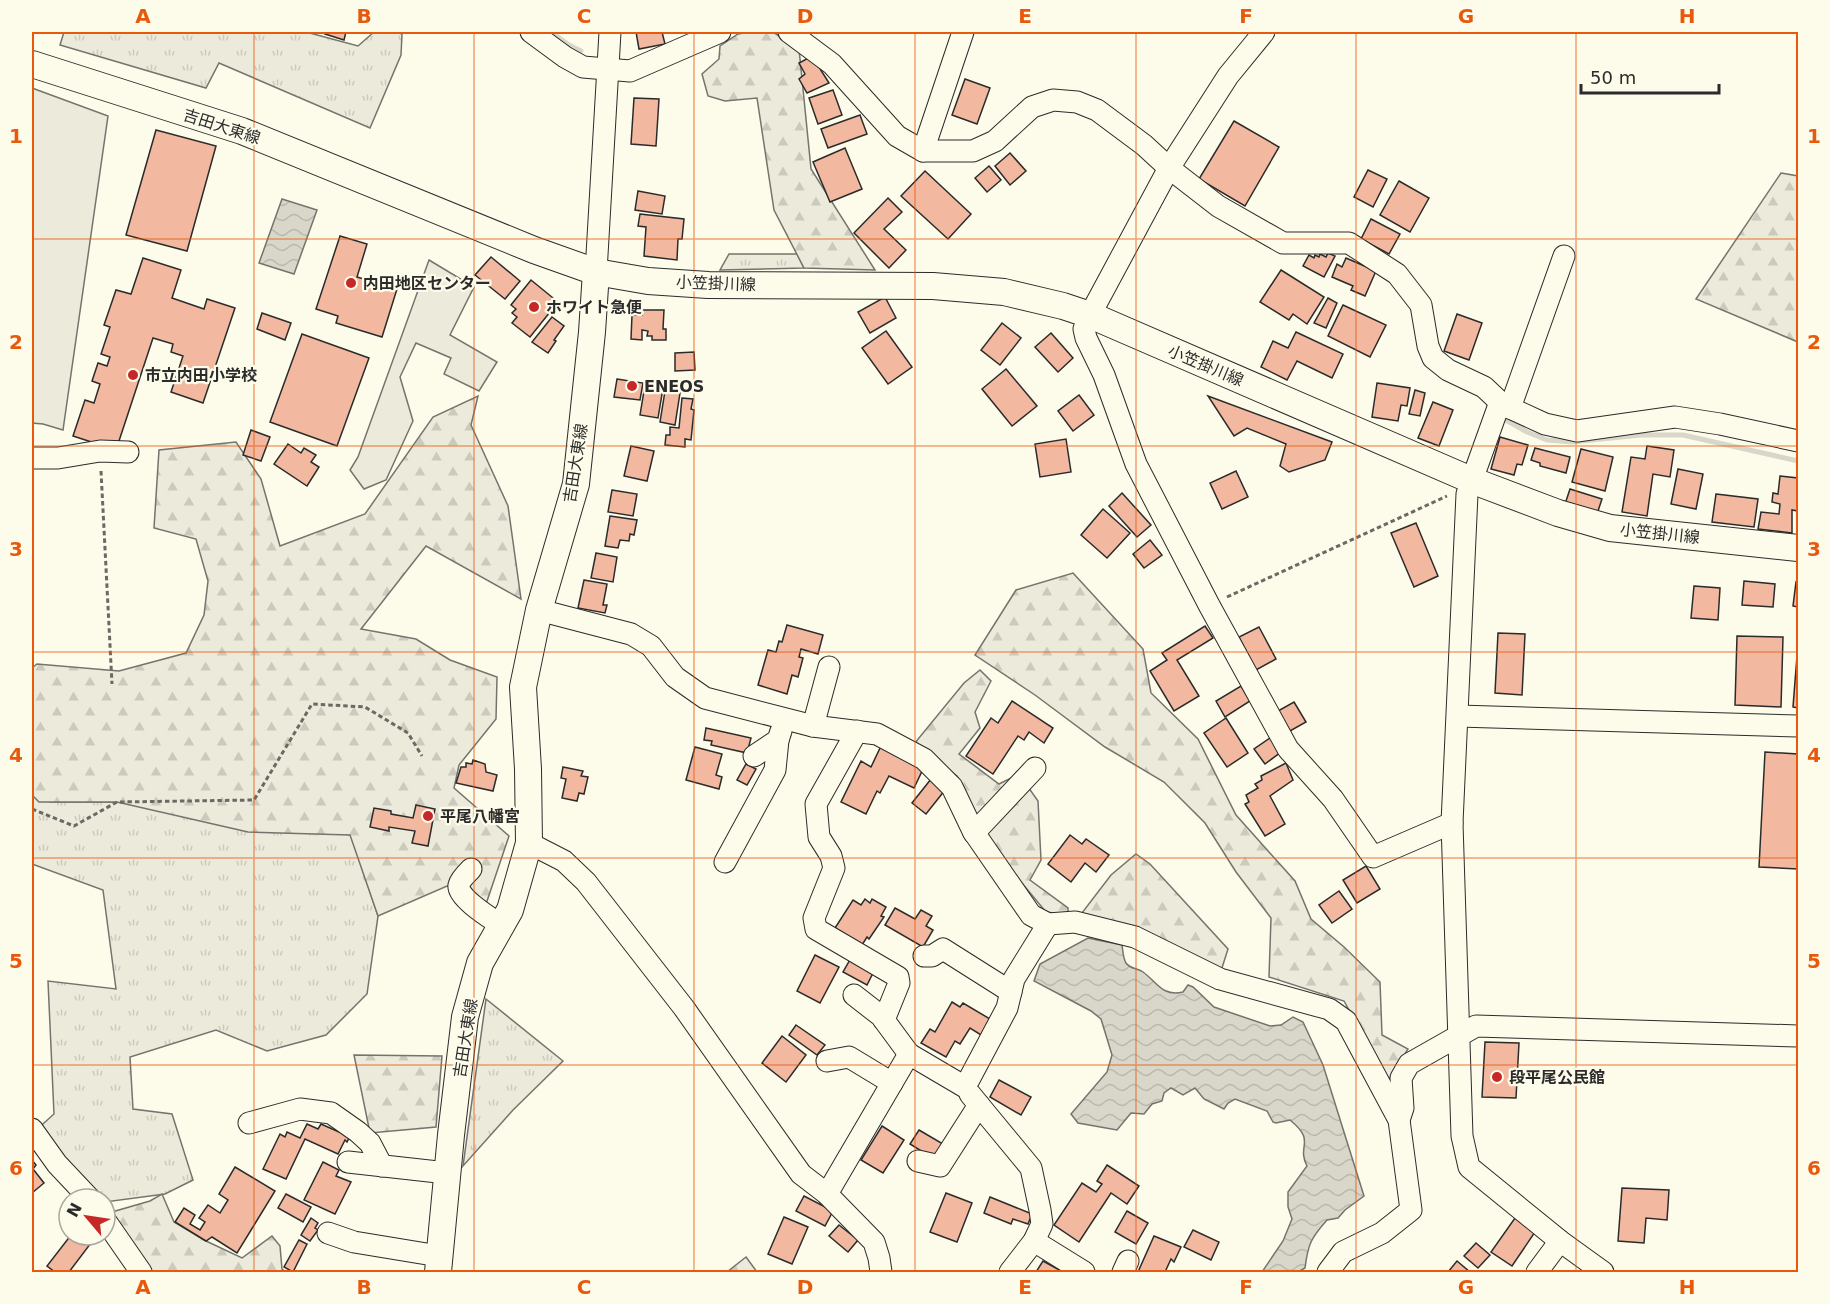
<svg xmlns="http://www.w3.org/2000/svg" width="1830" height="1304" font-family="'DejaVu Sans','Noto Sans JP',sans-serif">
<defs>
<pattern id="grass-tufts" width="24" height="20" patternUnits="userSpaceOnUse" patternTransform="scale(1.5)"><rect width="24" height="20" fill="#ecebdb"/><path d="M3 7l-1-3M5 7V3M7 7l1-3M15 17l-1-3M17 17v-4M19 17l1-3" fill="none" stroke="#cbcabc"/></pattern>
<pattern id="forest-firs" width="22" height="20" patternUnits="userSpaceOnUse" patternTransform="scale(1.5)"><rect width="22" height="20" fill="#ecebdb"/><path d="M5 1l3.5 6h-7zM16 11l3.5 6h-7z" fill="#cbcabc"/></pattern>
<pattern id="water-waves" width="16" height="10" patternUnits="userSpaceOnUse" patternTransform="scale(1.5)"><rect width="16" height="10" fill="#d8d7c9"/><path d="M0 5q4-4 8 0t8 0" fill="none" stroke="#bab9ad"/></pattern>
</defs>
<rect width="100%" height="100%" fill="#fdfbea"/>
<!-- grass -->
<g fill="url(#grass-tufts)" stroke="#74746e" stroke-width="1.5">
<path d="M64,32H306L358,46L374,32H395L402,34L401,55L370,128L219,63L206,88L60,45Z"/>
<path d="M729,254H797L804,268L720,270Z"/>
<path d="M32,786L50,802H117L351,835L378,916L367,994L326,1035L267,1051L216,1030L130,1057L133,1109L172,1114L193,1180L165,1194L105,1202V1199H90L34,1132L54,1114L48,981L116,989L103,890L32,864Z"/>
<path d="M486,999L563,1061L513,1110L463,1166Z"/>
</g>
<!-- forest -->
<g fill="url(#forest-firs)" stroke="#74746e" stroke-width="1.5">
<path d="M749,32H773L799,49L811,169L875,270L804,268L774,210L757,98L725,101L708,96L702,74L719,59L720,46L738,34Z"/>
<path d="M1781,173L1798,176V342L1696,299Z"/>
<path d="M478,396L471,425L508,506L521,599L426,546L361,629L416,639L450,660L497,677L496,719L459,765L454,788L509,836L485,907L459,890L447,886L378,916L350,835L248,832L117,802H39L32,795V668L37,664L119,671L186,653L204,615L208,581L196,539L154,528L159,450L236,442L261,479L280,546L365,514L433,417Z"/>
<path d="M1073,573L1143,649L1151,693L1198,739L1236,815L1295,881L1311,919L1344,947L1380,982L1382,1035L1408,1049L1388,1081L1344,1001L1269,977L1271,918L1236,872L1205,823L1164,782L1105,747L1035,695L975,655L1016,590Z"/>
<path d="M980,670L991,681L975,712L980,728L959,754L999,784L1019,774L1038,801L1041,860L1030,880L1068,908V915L1046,912L1011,870L984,833L957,776L914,744L964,683Z"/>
<path d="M1136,854L1150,864L1228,949L1221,971L1075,922L1111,875Z"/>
<path d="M354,1055L442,1056L436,1127L370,1133Z"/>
<path d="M162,1194L174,1222L206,1241L242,1258L272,1236L280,1246L282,1269L286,1272H144L105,1214L150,1201Z"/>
<path d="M746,1257L757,1272H727Z"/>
</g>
<!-- park -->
<path fill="#ecebdb" stroke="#74746e" stroke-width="1.5" d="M32,88L108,116L63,430L43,424L32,423Z"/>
<!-- parking -->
<path fill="#eceadb" stroke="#74746e" stroke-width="1.5" d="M429,260L474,287L450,335L497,362L479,391L444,374L451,358L416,343L400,377L413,421L386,480L364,489L350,470L358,457Z"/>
<!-- water -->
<g fill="url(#water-waves)" stroke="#74746e" stroke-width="1.5">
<path d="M282,199L317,210L294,274L259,263Z"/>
<path d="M1088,938L1122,945C1123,951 1123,958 1126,963C1130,969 1137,968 1143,972C1157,982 1162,997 1183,992L1188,985L1193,987L1214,1007L1270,1026L1281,1025L1293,1017L1303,1022L1323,1065L1364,1196L1345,1210L1338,1218L1327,1220C1311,1238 1308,1244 1305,1268L1298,1272H1262L1283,1241L1292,1219L1288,1207V1192L1307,1166C1296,1145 1317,1142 1290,1120L1276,1123L1273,1122L1267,1111L1235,1099L1228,1103L1224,1109L1204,1099L1195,1088L1183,1095L1171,1088L1164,1093L1162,1101L1152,1104L1144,1114L1131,1113L1117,1130L1078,1123L1071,1114L1107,1072L1112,1055L1101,1019L1091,1011L1034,981L1040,964Z"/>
</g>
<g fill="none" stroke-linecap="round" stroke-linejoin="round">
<!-- stream -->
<g stroke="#d8d7c9" stroke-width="5">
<path d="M551,32L569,45L581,51"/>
<path d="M1504,419L1527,432L1547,440L1572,442L1641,435H1683L1798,461"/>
</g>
</g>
<!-- building -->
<g fill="#f2b8a0" stroke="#2b2b2b" stroke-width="1.5">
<path d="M326,32H346L344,40L325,34Z"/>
<path d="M636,32H662L665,44L639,49Z"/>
<path d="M812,56L829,83L807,93L799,79L805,74L799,63Z"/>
<path d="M965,79L990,88L977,124L952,115Z"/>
<path d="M833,90L842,115L818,124L809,98Z"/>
<path d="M634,98L659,99L656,146L631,144Z"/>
<path d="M860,115L867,134L828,148L821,129Z"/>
<path d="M1234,121L1279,147L1245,206L1199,179Z"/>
<path d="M156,130L216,146L187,251L126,235Z"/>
<path d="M845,148L862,189L830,202L813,162Z"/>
<path d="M1010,153L1026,171L1010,185L995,166Z"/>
<path d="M989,166L1001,180L987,192L975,178Z"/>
<path d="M1368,170L1387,179L1373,207L1354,197Z"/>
<path d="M925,171L971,214L948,239L901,196Z"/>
<path d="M1399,181L1429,198L1410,232L1380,215Z"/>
<path d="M638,191L665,196L662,214L635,210Z"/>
<path d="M888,198L902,212L884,229L906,250L889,268L854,233Z"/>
<path d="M640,214L684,219L682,239H678L677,260L644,256L646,227L638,226Z"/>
<path d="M1371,219L1400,234L1389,254L1361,239Z"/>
<path d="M340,236L367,244L357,277L397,289L382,337L336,323L338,316L316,309Z"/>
<path d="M1328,253L1335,256L1324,277L1303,266L1309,255L1314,258L1315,255L1319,257L1320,254L1326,257Z"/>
<path d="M491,257L520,281L505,299L475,275Z"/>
<path d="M143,258L181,270L172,298L204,309L207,299L235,308L203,403L171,392L183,356L171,352L173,344L153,338L116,450L73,436L85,400L94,403L100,384L92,381L98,363L107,366L110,357L101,354L110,327L104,325L116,290L131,294Z"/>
<path d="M1346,258L1376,271L1365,296L1351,290L1353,286L1332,277L1337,264L1342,267Z"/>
<path d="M1281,270L1324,297L1307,324L1293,314L1289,320L1260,302Z"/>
<path d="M531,280L558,302L530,337L512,323L517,317L512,313L516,309L511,305Z"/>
<path d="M885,297L896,318L870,333L858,312Z"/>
<path d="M1328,298L1337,303L1326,328L1314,323Z"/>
<path d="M1343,305L1386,325L1370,357L1328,336Z"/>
<path d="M642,310H664L663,329H666V340H652V336H647L648,331L642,330V340L631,339L632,315H642Z"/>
<path d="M262,313L291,323L285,340L257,329Z"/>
<path d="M1457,314L1482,323L1469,360L1444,351Z"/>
<path d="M552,317L564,326L554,340L556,341L548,353L532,342Z"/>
<path d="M1002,323L1021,338L1000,365L981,350Z"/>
<path d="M886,331L912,367L888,384L862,348Z"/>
<path d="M1296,332L1343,354L1332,378L1297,361L1287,380L1261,367L1273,341L1288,348Z"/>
<path d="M1051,333L1073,358L1058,372L1035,347Z"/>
<path d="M302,334L369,358L337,446L270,422Z"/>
<path d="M694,352L695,370L675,371V353Z"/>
<path d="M1006,369L1037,406L1012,426L982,389Z"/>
<path d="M617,379L643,383L640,400L614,397Z"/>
<path d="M1377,383L1410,388L1407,406L1401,405L1398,421L1372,417Z"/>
<path d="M645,385L663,388L658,418L640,415Z"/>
<path d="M1415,390L1425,393L1420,416L1409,414Z"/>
<path d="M665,391L680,393L675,425L660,422Z"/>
<path d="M1079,395L1094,415L1073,431L1058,411Z"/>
<path d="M1208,396L1332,442L1325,460L1289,472L1280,466L1286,444L1247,428L1234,436Z"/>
<path d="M682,398L693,399L691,409L694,410L691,440L685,439V447L665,445L666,435H670V427L679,428Z"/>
<path d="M1433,402L1453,410L1439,446L1418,438Z"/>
<path d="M251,430L270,437L261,461L243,455Z"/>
<path d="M1500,437L1528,445L1522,465L1517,464L1514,475L1491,469Z"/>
<path d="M1066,439L1071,472L1040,477L1035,444Z"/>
<path d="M288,444L301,453L304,448L316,455L311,462L319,467L307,486L274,464Z"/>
<path d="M631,446L654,451L647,481L624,476Z"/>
<path d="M1647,446L1674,450L1670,477L1653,474L1647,516L1622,512L1631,457L1645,459Z"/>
<path d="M1535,448L1570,457L1566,473L1540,466V463L1531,460Z"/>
<path d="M1581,449L1613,457L1605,491L1572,482Z"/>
<path d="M1678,469L1703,474L1696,509L1671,504Z"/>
<path d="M1236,471L1248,497L1222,509L1210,483Z"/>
<path d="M1780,476L1798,478V511L1792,510V533L1758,529L1761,512L1779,514L1780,504L1772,502L1773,493L1778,494Z"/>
<path d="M1570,489L1602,499L1597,514L1565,504Z"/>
<path d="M612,490L637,494L633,516L608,512Z"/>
<path d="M1122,493L1151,525L1137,537L1109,506Z"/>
<path d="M1716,494L1758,499L1754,527L1712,522Z"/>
<path d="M1103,509L1130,533L1107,558L1081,535Z"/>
<path d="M610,516L637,520L634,535L630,534L629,541L620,540L618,548L605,546Z"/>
<path d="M1416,523L1438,576L1414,587L1391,533Z"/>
<path d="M1150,540L1162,555L1144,568L1133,554Z"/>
<path d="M596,553L617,557L613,582L591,578Z"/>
<path d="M584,580L607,584L603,605H607L605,613L578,608Z"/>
<path d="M1744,581L1775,584L1773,607L1742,605Z"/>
<path d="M1796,582L1798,583V607L1793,606Z"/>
<path d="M1694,586L1720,588L1718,620L1691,618Z"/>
<path d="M787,625L823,635L818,654L801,649L799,657L803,658L798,677L792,675L787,694L758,685L768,650L776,652L779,641L782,642Z"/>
<path d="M1205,626L1213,638L1177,660L1199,696L1174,711L1150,671L1167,660L1162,653Z"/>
<path d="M1259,627L1276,659L1256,670L1239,637Z"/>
<path d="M1498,633L1525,634L1522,695L1495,693Z"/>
<path d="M1737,636L1783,637L1781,707L1735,705Z"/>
<path d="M1798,643V708L1793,707Z"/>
<path d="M1241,686L1250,701L1225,717L1216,701Z"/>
<path d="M1012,701L1053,728L1044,743L1029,732L1024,740L1018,736L993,774L966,756L991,718L998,723Z"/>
<path d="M1294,702L1306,722L1290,731L1278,711Z"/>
<path d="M1226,718L1248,753L1227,767L1204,733Z"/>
<path d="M706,728L751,738L747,753L711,745L712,741L704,740Z"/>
<path d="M1270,738L1281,752L1265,764L1254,749Z"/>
<path d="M881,746L924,767L914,788L889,776L880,793L877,791L866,814L841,802L861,761L871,767Z"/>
<path d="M695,747L722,754L716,775L722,777L719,789L686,780Z"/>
<path d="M1765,752L1798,754V869L1759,867Z"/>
<path d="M473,760L485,764L486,772L497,775L493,791L456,783L461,767H466V763L472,764Z"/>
<path d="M1286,763L1293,780L1270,796L1285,824L1265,836L1245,804L1249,802L1246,795L1258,788L1255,784L1262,780L1261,776Z"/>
<path d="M746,764L756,769L747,785L737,780Z"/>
<path d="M563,767L583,771L581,776L588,777L584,794L579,793L577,801L562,798L566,779L561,778Z"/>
<path d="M931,779L945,790L926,814L912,803Z"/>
<path d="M416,805L435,809L428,846L412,843L415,831L389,827V831L370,827L374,808L391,811V814L413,818Z"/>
<path d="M1070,835L1082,844L1086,839L1109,855L1096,872L1085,863L1071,882L1048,864Z"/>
<path d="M1366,866L1380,889L1357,903L1343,880Z"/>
<path d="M1339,891L1352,909L1332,923L1319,905Z"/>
<path d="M865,899L870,903L872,899L886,907L881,916L884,917L869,939L867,937L862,945L835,928L853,900L861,905Z"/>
<path d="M895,908L915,919L921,910L932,916L926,926L933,930L923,947L885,925Z"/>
<path d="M815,955L839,967L820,1003L797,991Z"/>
<path d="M851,958L874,971L867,985L843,972Z"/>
<path d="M952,1002L960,1007L963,1003L990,1019L981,1035L970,1028L960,1044L955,1041L946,1057L921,1043L930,1029L935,1032Z"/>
<path d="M796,1025L825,1045L817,1055L789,1035Z"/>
<path d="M782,1036L806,1055L786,1082L762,1063Z"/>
<path d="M1485,1042L1519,1043L1516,1098L1482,1097Z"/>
<path d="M999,1080L1031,1097L1021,1115L990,1097Z"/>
<path d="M307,1124L318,1129L321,1124L339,1132L341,1127L352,1132L347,1142L345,1140L338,1154L305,1139L286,1179L263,1169L280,1134L285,1137L287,1132L300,1138Z"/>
<path d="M882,1126L904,1140L883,1173L861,1160Z"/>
<path d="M919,1130L943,1144L934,1159L910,1144Z"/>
<path d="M32,1160L36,1165L33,1169L44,1183L32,1193Z"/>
<path d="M323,1162L339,1170L336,1176L351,1182L335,1214L304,1200Z"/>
<path d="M1107,1165L1139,1186L1127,1204L1111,1193L1079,1242L1054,1225L1082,1183L1096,1192L1102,1184L1097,1181Z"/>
<path d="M235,1167L275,1191L237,1253L212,1237L206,1241L175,1222L184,1208L195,1215L190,1224L200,1230L205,1222L199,1218L208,1205L220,1213L228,1200L219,1194Z"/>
<path d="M1622,1188L1669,1190L1667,1220L1646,1218L1644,1243L1618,1241Z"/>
<path d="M946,1193L972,1203L957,1242L930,1232Z"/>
<path d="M286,1194L311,1207L303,1222L278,1208Z"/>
<path d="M804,1196L833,1211L825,1226L796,1211Z"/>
<path d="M990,1197L1032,1214L1028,1224L1013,1219L1011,1224L984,1213Z"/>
<path d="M1127,1211L1148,1223L1136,1244L1115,1232Z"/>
<path d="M784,1217L808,1227L792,1264L768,1254Z"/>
<path d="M311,1218L318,1223L315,1228L318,1230L310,1241L301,1235Z"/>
<path d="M1515,1218L1535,1232L1512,1266L1491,1252Z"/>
<path d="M839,1225L858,1240L848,1252L829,1236Z"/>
<path d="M1193,1230L1219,1242L1211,1260L1184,1247Z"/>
<path d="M71,1235H81L91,1243L69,1272H55L47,1266Z"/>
<path d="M1154,1236L1181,1247L1174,1262L1171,1259L1165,1272H1138Z"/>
<path d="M299,1240L307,1244L293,1272L284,1267Z"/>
<path d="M1476,1243L1490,1255L1478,1268L1464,1256Z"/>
<path d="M1043,1261L1063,1272H1036Z"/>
<path d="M1457,1261L1470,1272H1448Z"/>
</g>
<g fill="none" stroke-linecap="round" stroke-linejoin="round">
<defs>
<g id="minor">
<path d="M531,32L565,57L583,67L630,71L720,32"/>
<path d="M789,32L832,64L897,136L923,151H973L995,141L1032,107L1053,100L1077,102L1097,110L1144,145L1169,168L1218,206L1283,243H1349L1397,274L1421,305L1428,346L1433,358L1448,370L1484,387L1500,402L1510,408L1545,424L1577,431L1675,417L1720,424L1798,441"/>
<path d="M1264,32L1228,76L1169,168L1090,315L1084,329L1086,338L1104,375L1136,464L1209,605L1288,749L1333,799L1373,857L1452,823"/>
<path d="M923,151L963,32"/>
<path d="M596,272L610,32"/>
<path d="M1500,402L1467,494L1452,823L1462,1136L1469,1167L1560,1241L1603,1272"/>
<path d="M1510,408L1564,256"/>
<path d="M32,458H58L100,451L128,452"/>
<path d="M539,610L631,634L651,646L675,677L705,698L813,726L877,734L924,759L952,787L973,831L1031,915L1048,924L1075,922L1135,937L1220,979L1329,1009L1346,1021L1399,1120L1411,1210L1382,1233L1343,1252L1328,1272"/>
<path d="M1458,716L1798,726"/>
<path d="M813,726L829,667"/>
<path d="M857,731L816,804L819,837L831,856L834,868L814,918L816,929L898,977L899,983L884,1020"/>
<path d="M754,756L778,740L781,731"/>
<path d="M974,833L1035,768"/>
<path d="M529,843L564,861L586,882L684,1008L801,1174L827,1194L874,1242L879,1258L881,1272"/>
<path d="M725,862L775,770L778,740"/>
<path d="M471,869C467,873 460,880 459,885C456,897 492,919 501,925"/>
<path d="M924,956H932L943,949L1011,992"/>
<path d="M854,995L881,1016L909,1054"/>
<path d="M827,1061L849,1057L892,1083"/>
<path d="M979,1105L1031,1168L1040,1210L1042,1224L1034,1241L1010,1272"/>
<path d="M1399,1120L1403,1108L1401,1078L1409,1064L1476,1026L1798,1036"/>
<path d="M249,1123L300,1109L331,1113L358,1132L370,1143L382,1166"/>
<path d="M32,1129L57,1164L90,1199"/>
<path d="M918,1161L940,1166L979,1105L970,1094"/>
<path d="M348,1162L447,1173"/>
<path d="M827,1194L909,1054L965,1087L1007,1008L1014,979L1048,924"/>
<path d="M105,1220L141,1272"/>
<path d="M328,1233L354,1242L439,1256"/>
<path d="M1034,1241L1084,1272"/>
<path d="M1123,1272L1128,1261"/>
<path d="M1537,1272L1560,1241"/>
</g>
<g id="major">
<path d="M32,64L242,131L534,250L596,272L648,281L708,285L933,286L1004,292L1063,306L1090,315L1471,480L1558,513L1610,528L1798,548"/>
<path d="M438,1272L451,1135L465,1017L480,963L510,910L529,843L528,769L523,687L539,610L576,484L592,332L596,272"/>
</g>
</defs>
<!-- minor casing -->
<use href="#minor" stroke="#2b2b2b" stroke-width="23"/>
<!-- major casing -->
<use href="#major" stroke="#2b2b2b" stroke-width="28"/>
<!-- path -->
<g stroke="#6a6964" stroke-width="3" stroke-dasharray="4.5 3" stroke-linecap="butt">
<path d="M101,471L112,684"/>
<path d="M1227,597L1447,496"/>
<path d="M32,809L74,826L117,802L254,800L312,704L365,707L408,733L422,756"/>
</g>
<!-- minor -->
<use href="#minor" stroke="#fdfbea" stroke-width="21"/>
<!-- major -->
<use href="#major" stroke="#fdfbea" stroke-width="26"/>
</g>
<!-- grid -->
<path fill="none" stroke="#e8590c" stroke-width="1.5" stroke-opacity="0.55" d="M254,32V1272M474,32V1272M694,32V1272M915,32V1272M1136,32V1272M1356,32V1272M1576,32V1272M32,239H1798M32,446H1798M32,652H1798M32,858H1798M32,1065H1798"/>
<!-- markers -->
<g fill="#c62828" stroke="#fdfbea" stroke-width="2">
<circle cx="351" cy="283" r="6"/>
<circle cx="534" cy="307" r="6"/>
<circle cx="133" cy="375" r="6"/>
<circle cx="632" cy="386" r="6"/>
<circle cx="428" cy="816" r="6"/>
<circle cx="1497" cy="1077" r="6"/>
</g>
<g text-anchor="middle" stroke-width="4.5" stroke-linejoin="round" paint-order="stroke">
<!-- street labels -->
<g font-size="16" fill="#2b2b2b" stroke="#fdfbea">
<text transform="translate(222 126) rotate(18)" y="6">吉田大東線</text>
<text transform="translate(716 283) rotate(2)" y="6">小笠掛川線</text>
<text transform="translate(1206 365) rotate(23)" y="6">小笠掛川線</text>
<text transform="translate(575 463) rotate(-81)" y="6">吉田大東線</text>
<text transform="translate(1660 533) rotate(6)" y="6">小笠掛川線</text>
<text transform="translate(465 1038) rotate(-81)" y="6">吉田大東線</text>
</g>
<!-- poi labels -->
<g font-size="16" font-weight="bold" fill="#2b2b2b" stroke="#fdfbea" text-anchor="start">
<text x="363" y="289">内田地区センター</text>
<text x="546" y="313">ホワイト急便</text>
<text x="145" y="381">市立内田小学校</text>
<text x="644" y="392">ENEOS</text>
<text x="440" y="822">平尾八幡宮</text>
<text x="1509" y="1083">段平尾公民館</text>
</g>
</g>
<!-- border -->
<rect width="1830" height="1304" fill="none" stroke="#fdfbea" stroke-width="66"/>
<!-- north arrow -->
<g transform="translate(87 1217) rotate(299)"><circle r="28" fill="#fdfbea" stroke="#a9a89e" stroke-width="1.5"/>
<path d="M0-4.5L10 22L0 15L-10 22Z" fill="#c62828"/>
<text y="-9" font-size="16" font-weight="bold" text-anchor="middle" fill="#2b2b2b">N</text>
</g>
<!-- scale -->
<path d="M1581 84v9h138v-9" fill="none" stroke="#2b2b2b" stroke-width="3"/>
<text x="1590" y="84" font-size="18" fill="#2b2b2b" stroke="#fdfbea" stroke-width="4.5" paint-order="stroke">50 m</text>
<rect x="33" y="33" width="1764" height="1238" fill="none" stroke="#e8590c" stroke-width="2"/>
<g font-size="20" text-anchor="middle" font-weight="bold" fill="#e8590c">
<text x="143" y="23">A</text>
<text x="364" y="23">B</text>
<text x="584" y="23">C</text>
<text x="805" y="23">D</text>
<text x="1025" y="23">E</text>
<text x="1246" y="23">F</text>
<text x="1466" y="23">G</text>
<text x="1687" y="23">H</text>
<text x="16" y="143">1</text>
<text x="1814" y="143">1</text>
<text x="16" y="349">2</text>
<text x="1814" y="349">2</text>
<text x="16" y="556">3</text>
<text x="1814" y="556">3</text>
<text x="16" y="762">4</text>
<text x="1814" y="762">4</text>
<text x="16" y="968">5</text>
<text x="1814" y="968">5</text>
<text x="16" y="1175">6</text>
<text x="1814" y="1175">6</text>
<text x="143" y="1294">A</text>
<text x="364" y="1294">B</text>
<text x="584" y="1294">C</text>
<text x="805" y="1294">D</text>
<text x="1025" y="1294">E</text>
<text x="1246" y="1294">F</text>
<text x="1466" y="1294">G</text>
<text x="1687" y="1294">H</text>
</g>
</svg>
